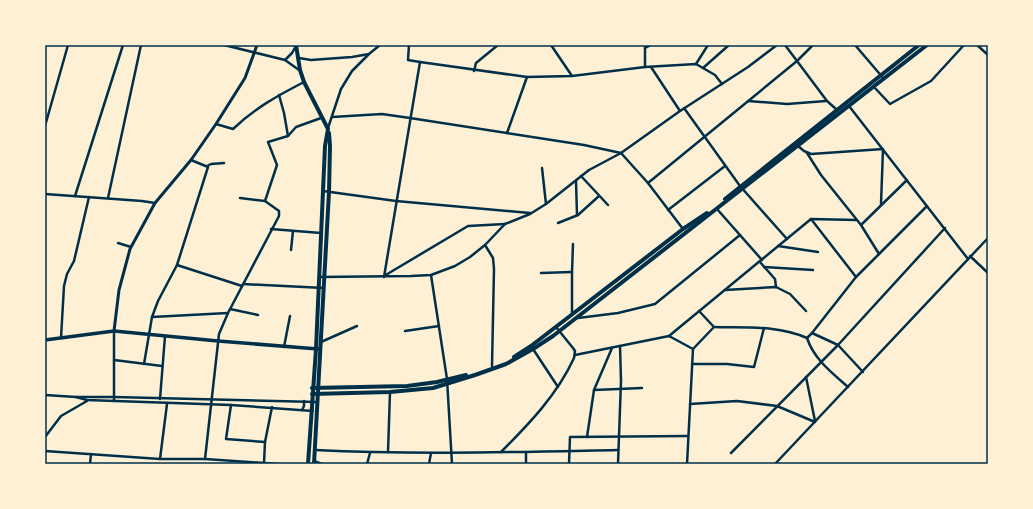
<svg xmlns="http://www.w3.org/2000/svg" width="1033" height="509" font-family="Roboto,sans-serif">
<rect width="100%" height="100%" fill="#fdf0d5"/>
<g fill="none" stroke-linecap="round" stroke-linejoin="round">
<!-- minor -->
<g stroke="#003049" stroke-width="2.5">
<path d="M224,45L285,60L292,53L296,46"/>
<path d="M409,45L408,60L420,62"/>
<path d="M551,45L572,76"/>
<path d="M645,45V67"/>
<path d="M785,45L827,101L836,109"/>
<path d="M855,45L884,79"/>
<path d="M977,45L988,55"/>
<path d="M645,48L651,45"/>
<path d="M299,58L311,60L352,57L369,54L380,45"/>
<path d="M285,60L299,70"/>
<path d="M696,64L708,45"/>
<path d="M651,67L680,111"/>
<path d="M703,68L729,45"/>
<path d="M474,71L476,63L498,45"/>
<path d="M874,87L890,104L931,81L964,45"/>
<path d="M748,101L787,104L826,101"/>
<path d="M849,106L968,259"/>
<path d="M684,108L740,186L787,239"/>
<path d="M332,117L382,114L410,118L584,145L621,153L648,183L683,229"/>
<path d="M216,124L233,129C255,108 277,96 304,82"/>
<path d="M45,126L68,45"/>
<path d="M328,128L341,89L352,71L369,54"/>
<path d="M507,133L527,77"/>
<path d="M288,136L296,127L321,118"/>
<path d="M798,146L804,151L811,154L883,149L881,204"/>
<path d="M207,166L211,164L224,163"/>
<path d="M542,168L546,204"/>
<path d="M581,176L608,205"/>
<path d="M576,181L577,215"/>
<path d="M648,183L797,61L813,45"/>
<path d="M323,191L396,201L530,213"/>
<path d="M45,194L142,201L155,203"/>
<path d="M75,196L123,45"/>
<path d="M108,198L141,45"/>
<path d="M240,198L265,201"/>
<path d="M717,209L762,260"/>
<path d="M668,210L725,166"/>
<path d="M811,219L856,277"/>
<path d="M558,223L578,215L599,196"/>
<path d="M861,225L907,180"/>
<path d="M271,229L321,233"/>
<path d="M118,243L131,247"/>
<path d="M485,245L493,258L494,269L492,366"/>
<path d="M778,246L818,252"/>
<path d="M291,250L293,231"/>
<path d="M879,254L927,206"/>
<path d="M970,256L988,273"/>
<path d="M760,262L775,279L776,287"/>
<path d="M177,265L242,286"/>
<path d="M764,267L813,270"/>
<path d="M541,273L572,272"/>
<path d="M431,275L447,379L452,464"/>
<path d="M384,276L468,226L505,224"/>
<path d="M319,277L411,276L431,275L455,266L470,257L485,245L505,224L530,214L546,204L589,170L621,153L680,111L748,67L777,45"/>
<path d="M384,277L420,62L527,77L572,76L645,67L696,64L715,75L722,84"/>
<path d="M243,284L324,288"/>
<path d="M725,290L776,287L790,294L806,311"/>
<path d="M230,309L258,315"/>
<path d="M572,314V272L573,244"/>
<path d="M152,317L228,313"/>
<path d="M578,318L618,313L655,304L740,235"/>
<path d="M714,327C746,328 777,325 807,338C814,359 831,372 848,387"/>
<path d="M405,331L439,326"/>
<path d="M812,333L838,345L863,372"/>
<path d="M669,336L811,219L856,220"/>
<path d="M61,338L64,286L67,274L74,261L89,197"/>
<path d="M807,338L812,333L856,277L879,254L861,225L821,175L807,153"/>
<path d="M321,342L357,326"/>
<path d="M284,347L290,316"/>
<path d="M533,349L558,387"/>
<path d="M575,355L669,336L693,349"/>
<path d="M114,360L162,366"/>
<path d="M144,364L152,317L158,301L177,265L208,167L191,160"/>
<path d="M692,364H727L754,367L764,328"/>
<path d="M806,377L815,421"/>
<path d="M594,390L642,388"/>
<path d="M45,395L76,397H114L317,402"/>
<path d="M76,397L87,400L231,405L313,411"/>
<path d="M160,399L165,336"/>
<path d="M114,401V331"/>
<path d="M690,404L737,401L777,406L815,422"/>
<path d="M231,405L226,439L265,442"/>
<path d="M302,410L304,406V401"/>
<path d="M45,437L61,416L87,401"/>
<path d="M587,437L594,390L612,348"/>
<path d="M315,450C416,455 517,452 618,450"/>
<path d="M45,451L160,459H205L279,464"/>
<path d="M388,452L390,392"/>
<path d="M501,452C529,424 557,395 574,358L575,351L573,348L556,327"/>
<path d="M731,453L838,345L945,228"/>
<path d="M160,459L167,404"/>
<path d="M205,459L219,334L228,313L279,216V211L265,201L277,165L268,142L288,136L284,113L279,95"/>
<path d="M314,461L322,464"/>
<path d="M264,463L265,442L272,407"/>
<path d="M90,464L91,454"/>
<path d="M367,464L370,453"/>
<path d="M429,464L431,453"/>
<path d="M526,464V452"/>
<path d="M569,464L570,437L688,436"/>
<path d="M618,464L621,381L620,346"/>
<path d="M687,464L693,349L714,327L699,311"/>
<path d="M775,464L988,238"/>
</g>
<!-- tertiary -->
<path stroke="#003049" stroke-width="3" d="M114,331L119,290L130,249L155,203L191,160L216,124L245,78L257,45"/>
<!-- secondary -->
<path stroke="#003049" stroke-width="3.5" d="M45,340L114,331L218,341L318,349"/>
<!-- primary -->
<g stroke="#003049" stroke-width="4">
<path d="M296,45L300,70L304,82L328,129L325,146L316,349L308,464"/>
<path d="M725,199L919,45"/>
<path d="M514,357L531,346L683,229L707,213"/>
<path d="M312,388L407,386L437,382L466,375"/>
<path d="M312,394L390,392L433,388L475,375L506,364L533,349L553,336L927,45"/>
<path d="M314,464L329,192L330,146L329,133"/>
</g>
</g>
<!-- border -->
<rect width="1033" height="509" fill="none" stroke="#fdf0d5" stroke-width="92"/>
<rect x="46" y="46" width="941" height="417" fill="none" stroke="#003049" stroke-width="1.5"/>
</svg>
